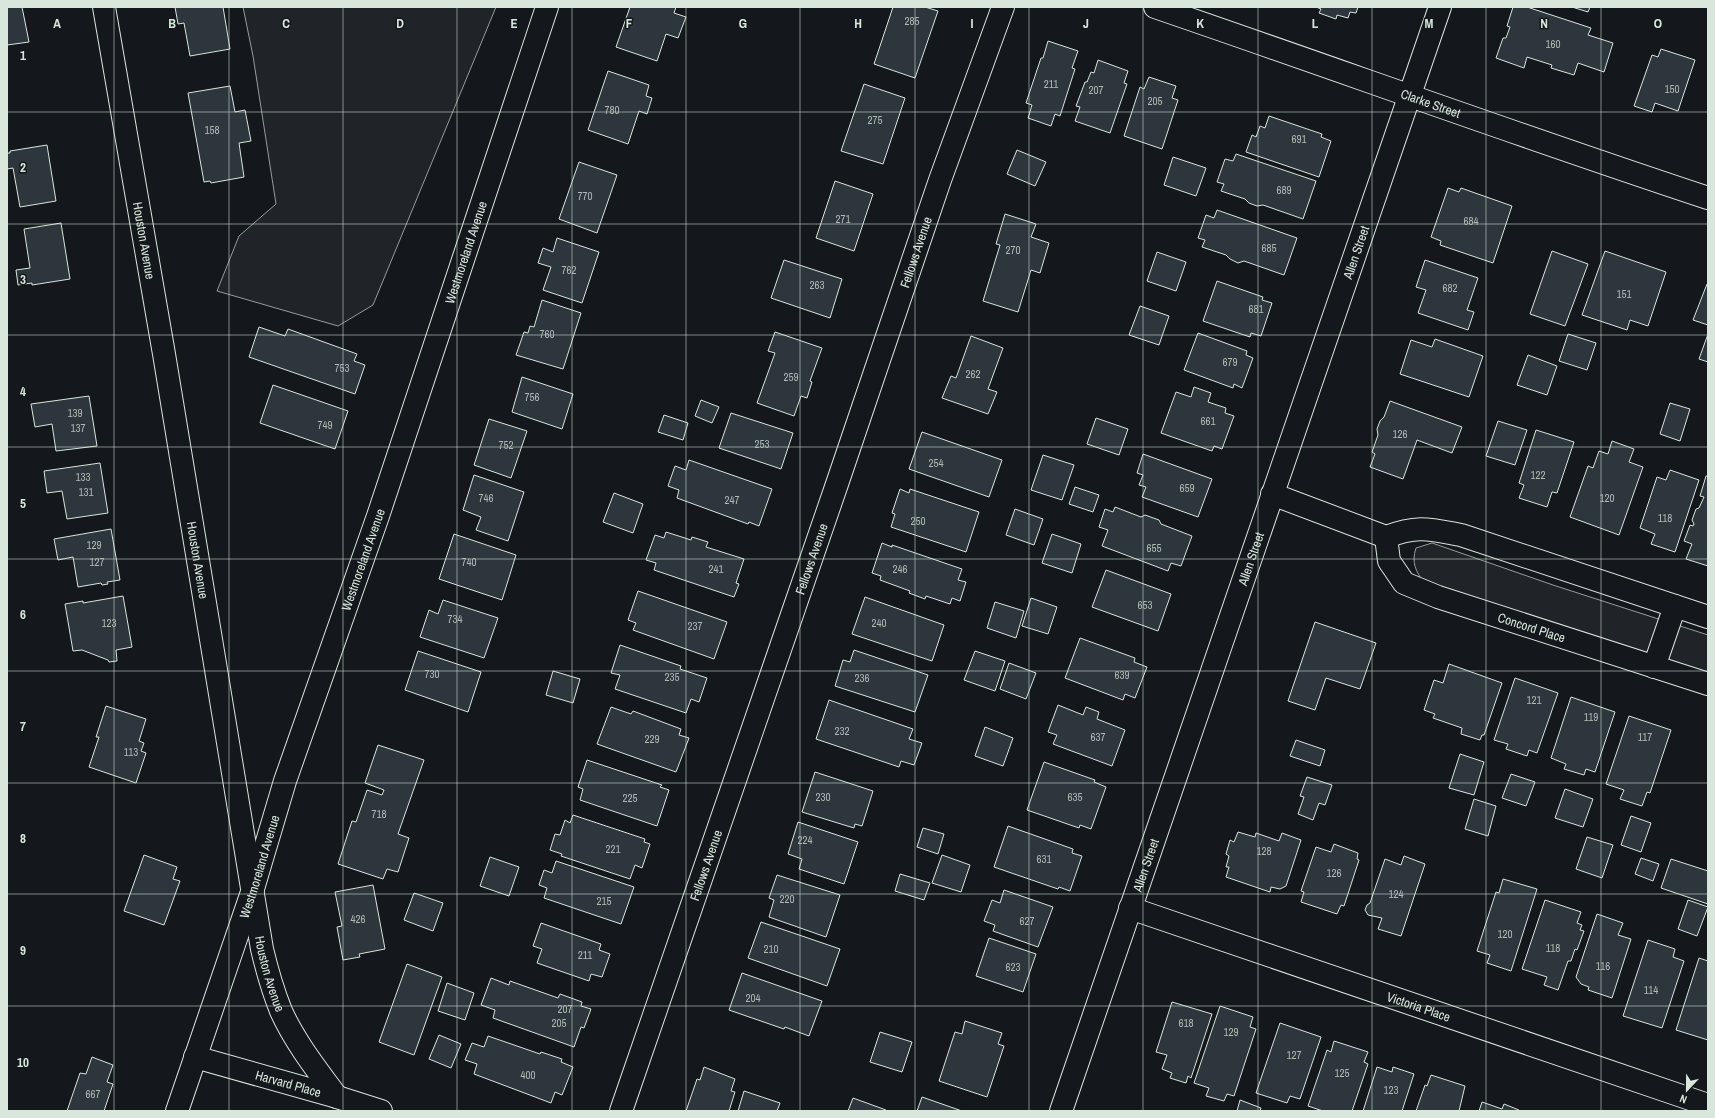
<svg xmlns="http://www.w3.org/2000/svg" width="1715" height="1118" font-family="'Archivo Narrow',sans-serif">
<rect width="100%" height="100%" fill="#14181c"/>
<!-- green -->
<g fill="#202428" stroke="#939e99">
<path d="M243,7H496L373,305L338,326L217,291L239,236L276,204L253,56Z"/>
<path d="M1432,543L1553,585L1708,635V676L1424,583C1416,571 1411,563 1416,548Z"/>
</g>
<!-- building -->
<g fill="#2c363c" stroke="#d8e6dc">
<path d="M7,7H22L29,42L7,45Z"/>
<path d="M175,7H223L230,49L190,56L184,23L178,24Z"/>
<path d="M630,7H676L674,13L686,17L678,38L666,34L657,61L616,47Z"/>
<path d="M893,7H925L938,11L915,78L874,64Z"/>
<path d="M1316,7H1358L1356,13L1350,12L1348,18L1337,15L1336,19L1319,13L1321,9Z"/>
<path d="M1513,7H1527L1591,28L1588,35L1613,43L1604,72L1578,63L1574,75L1551,68L1552,65L1527,57L1524,68L1496,58L1503,38H1506L1510,27L1507,26Z"/>
<path d="M1572,7H1590L1588,12Z"/>
<path d="M1048,41L1078,51L1072,68L1075,69L1060,116L1055,114L1051,126L1028,118L1032,105L1026,103L1041,58H1043Z"/>
<path d="M1661,49L1695,60L1678,111L1655,103L1652,112L1634,106L1652,55L1658,57Z"/>
<path d="M1098,60L1128,71L1124,83L1127,84L1110,133L1075,121L1080,107L1076,106L1085,82H1087L1091,72L1094,73Z"/>
<path d="M608,71L649,85L646,96L652,98L647,114L639,111L628,144L588,130Z"/>
<path d="M1149,77L1176,86L1172,98L1178,100L1162,149L1124,136L1140,87L1144,89Z"/>
<path d="M864,84L905,98L883,164L841,151Z"/>
<path d="M230,86L235,112L245,110L251,141L239,143L244,177L211,183L210,181L204,182L188,93Z"/>
<path d="M1269,116L1322,134L1321,137L1331,141L1319,177L1246,152L1252,135L1256,137L1260,126L1265,128Z"/>
<path d="M47,145L56,201L20,207L13,168L7,169V153H10V151Z"/>
<path d="M1017,150L1046,162L1035,186L1007,174Z"/>
<path d="M1236,154L1316,181L1303,219L1263,205L1257,206L1249,203L1245,199L1221,191L1224,184L1217,182L1225,159L1233,161Z"/>
<path d="M1173,157L1206,168L1196,196L1164,185Z"/>
<path d="M579,162L617,175L597,233L559,219Z"/>
<path d="M835,181L873,194L854,251L816,238Z"/>
<path d="M1448,188L1459,192L1461,188L1512,206L1493,263L1440,245L1441,241L1431,237Z"/>
<path d="M1217,210L1297,238L1284,275L1244,261L1238,263L1230,259L1226,255L1202,247L1205,240L1198,238L1206,215L1214,218Z"/>
<path d="M1005,214L1036,224L1031,237L1049,243L1040,273L1031,270L1018,312L983,301L1000,245L996,244Z"/>
<path d="M61,223L70,279L32,285V283L18,285L16,270L30,268L24,229Z"/>
<path d="M557,238L599,252L582,303L543,290L551,267L538,263L543,248L553,252Z"/>
<path d="M1552,251L1588,264L1565,326L1530,314Z"/>
<path d="M1605,251L1666,272L1648,326L1630,320L1627,330L1582,315Z"/>
<path d="M1157,252L1186,262L1176,291L1147,281Z"/>
<path d="M784,260L842,279L830,318L771,298Z"/>
<path d="M1425,260L1478,278L1467,310L1474,312L1468,330L1418,313L1426,290L1416,287Z"/>
<path d="M1217,281L1263,297L1262,300L1272,303L1261,336L1251,333L1250,337L1203,321Z"/>
<path d="M1707,284H1708V325L1693,320Z"/>
<path d="M542,300L581,313L563,369L516,355L524,332L528,333L530,326L534,327Z"/>
<path d="M1140,306L1169,316L1159,345L1129,335Z"/>
<path d="M259,327L285,336L288,329L357,354L354,361L365,365L355,394L249,357Z"/>
<path d="M775,332L822,348L810,381L812,382L807,398L801,396L794,416L757,403L775,353L768,351Z"/>
<path d="M1198,333L1247,351L1246,355L1253,358L1242,388L1234,384L1233,388L1184,370Z"/>
<path d="M1568,334L1596,343L1587,370L1559,361Z"/>
<path d="M1708,334V362L1699,359Z"/>
<path d="M971,336L1003,348L988,389L997,392L988,414L942,398L951,376L956,378Z"/>
<path d="M1435,339L1483,356L1469,397L1400,374L1411,340L1432,347Z"/>
<path d="M1528,355L1557,366L1547,395L1517,385Z"/>
<path d="M522,377L573,394L562,429L512,412Z"/>
<path d="M273,385L348,411L335,449L260,423Z"/>
<path d="M1194,387L1211,393L1208,402L1226,408L1225,413L1234,416L1222,449L1214,446L1212,451L1161,433L1176,392L1191,397Z"/>
<path d="M89,396L97,446L56,451L52,424L35,427L31,404Z"/>
<path d="M701,400L719,407L712,423L695,416Z"/>
<path d="M1390,401L1462,427L1452,453L1417,440L1403,479L1370,467L1375,454L1372,452L1378,435L1377,429L1380,421L1384,417Z"/>
<path d="M1670,403L1690,409L1680,441L1660,434Z"/>
<path d="M731,413L793,433L781,469L719,448Z"/>
<path d="M664,415L688,423L683,440L658,432Z"/>
<path d="M1096,418L1128,429L1119,455L1087,444Z"/>
<path d="M489,419L527,431L511,478L474,465Z"/>
<path d="M1498,421L1527,430L1515,465L1486,456Z"/>
<path d="M1536,430L1574,442L1557,493L1552,492L1547,507L1519,498L1524,485L1519,483Z"/>
<path d="M922,432L1002,460L989,497L909,469Z"/>
<path d="M1612,441L1634,449L1629,462L1643,467L1619,535L1570,517L1588,466L1593,468L1599,451L1608,454Z"/>
<path d="M1143,454L1212,479L1198,517L1142,497L1146,487L1139,485L1143,475L1137,473Z"/>
<path d="M1043,455L1074,465L1062,500L1031,490Z"/>
<path d="M689,460L772,489L759,526L749,522L748,524L677,498L679,490L668,486L675,466L686,470Z"/>
<path d="M100,463L108,513L67,519L62,491L47,493L44,471Z"/>
<path d="M1670,470L1699,480L1675,552L1651,544L1655,534L1640,528L1657,477L1666,480Z"/>
<path d="M474,475L524,492L508,541L476,530L481,517L463,510Z"/>
<path d="M1706,476H1708V566L1686,559L1692,544L1684,541L1690,525L1693,526L1694,524L1692,520L1696,509L1699,508L1704,497L1700,496Z"/>
<path d="M1075,487L1099,495L1093,512L1069,504Z"/>
<path d="M900,489L909,493L910,489L979,512L966,552L891,527L895,514L892,513Z"/>
<path d="M614,493L643,504L633,533L603,522Z"/>
<path d="M1115,507L1141,517L1145,515L1159,520L1161,524L1192,536L1181,566L1171,563L1168,571L1102,546L1108,530L1099,527L1105,509L1113,512Z"/>
<path d="M1015,509L1043,519L1034,545L1006,535Z"/>
<path d="M111,529L120,580L107,582L108,584L102,585L101,583L78,587L73,557L58,560L54,539Z"/>
<path d="M666,532L691,540L692,537L708,542L706,547L744,559L736,583L739,584L734,597L654,570L656,563L646,560L655,535L664,538Z"/>
<path d="M454,534L516,555L502,600L439,579Z"/>
<path d="M1052,534L1081,544L1072,573L1042,563Z"/>
<path d="M882,543L892,547V545L962,569L958,580L966,582L960,601L952,598L950,604L926,596L925,599L909,593L910,591L880,580L881,576L872,573Z"/>
<path d="M1106,570L1171,594L1158,631L1092,607Z"/>
<path d="M638,591L727,622L714,659L633,630L636,623L628,620Z"/>
<path d="M123,596L132,647L116,650L117,661L109,662L108,660L82,650L73,651L65,604L83,601V603Z"/>
<path d="M865,597L944,625L932,661L852,634Z"/>
<path d="M1031,598L1057,607L1048,634L1022,626Z"/>
<path d="M443,600L498,618L484,658L420,637L429,610L438,614Z"/>
<path d="M995,602L1024,611L1016,638L987,628Z"/>
<path d="M1315,622L1376,643L1360,689L1326,678L1315,710L1288,701Z"/>
<path d="M1080,638L1135,658L1134,662L1147,667L1135,698L1125,694L1123,700L1065,678Z"/>
<path d="M620,645L681,666L680,669L707,678L699,702L691,699L686,713L615,689L620,675L611,673Z"/>
<path d="M854,650L928,675L915,712L835,686L843,660L850,662Z"/>
<path d="M418,651L481,672L468,712L405,690Z"/>
<path d="M975,651L1005,661L995,691L964,680Z"/>
<path d="M1009,663L1036,673L1026,699L1000,689Z"/>
<path d="M1449,664L1502,683L1484,735H1482L1480,740L1461,734L1462,728L1433,718L1435,714L1424,710L1434,680L1443,683Z"/>
<path d="M553,671L580,679L573,703L546,695Z"/>
<path d="M1515,678L1558,693L1537,753L1529,750L1527,756L1506,749L1508,744L1494,740Z"/>
<path d="M1571,697L1615,712L1595,772L1586,769L1584,775L1564,769L1566,764L1551,758Z"/>
<path d="M829,700L913,729L909,739L922,743L914,765L901,761L899,767L816,739Z"/>
<path d="M1058,705L1083,715L1086,707L1099,712L1097,719L1125,730L1112,766L1053,744L1057,735L1048,732Z"/>
<path d="M106,706L146,719L139,741L144,743L141,751L146,753L136,783L89,767L99,737H96Z"/>
<path d="M611,707L631,714L633,711L681,729L679,735L689,738L676,772L597,744Z"/>
<path d="M1629,716L1671,730L1650,793L1647,792L1642,806L1620,799L1624,790L1606,784Z"/>
<path d="M985,727L1013,738L1003,766L975,756Z"/>
<path d="M1296,740L1325,750L1320,766L1290,756Z"/>
<path d="M378,745L424,760L398,834L409,838L398,872L387,869L383,879L338,864L352,821L356,822L367,790L382,795L384,790L365,783Z"/>
<path d="M1460,754L1484,762L1474,795L1449,788Z"/>
<path d="M587,760L662,785L660,787L669,790L657,826L580,800L583,789L578,787Z"/>
<path d="M1044,762L1095,780L1094,782L1106,787L1091,829L1080,825L1079,828L1027,810Z"/>
<path d="M815,772L873,791L862,826L855,824L854,828L802,812Z"/>
<path d="M1511,774L1535,782L1526,806L1502,798Z"/>
<path d="M1307,777L1332,785L1325,805L1319,803L1313,820L1298,814L1304,797L1300,796Z"/>
<path d="M1565,789L1593,799L1583,827L1555,818Z"/>
<path d="M1474,799L1496,806L1488,836L1465,829Z"/>
<path d="M573,815L645,839L644,842L650,844L642,868L635,865L630,879L561,856L562,854L550,850L555,834L560,835L565,820L570,823Z"/>
<path d="M1631,816L1651,823L1641,852L1621,845Z"/>
<path d="M798,822L858,842L844,884L799,869L802,859L788,854Z"/>
<path d="M1008,826L1073,849L1072,853L1082,856L1070,891L1059,887L1058,889L994,867Z"/>
<path d="M923,828L944,834L938,854L917,847Z"/>
<path d="M1238,832L1255,837L1256,833L1279,841L1282,833L1301,840L1286,886L1280,889L1271,887L1270,892L1226,877L1229,867H1226L1229,856L1226,854L1230,840L1234,842Z"/>
<path d="M1587,837L1613,845L1602,878L1576,869Z"/>
<path d="M1334,844L1358,853L1357,859L1359,860L1344,906L1341,905L1337,914L1301,902L1304,892L1301,891L1316,847L1331,852Z"/>
<path d="M144,855L177,867L173,879L180,881L164,925L124,911Z"/>
<path d="M942,855L970,865L961,892L932,883Z"/>
<path d="M1404,856L1425,864L1401,936L1378,929L1382,918L1368,915L1365,910L1367,905L1370,903L1385,859L1401,865Z"/>
<path d="M490,857L519,867L509,896L480,886Z"/>
<path d="M1641,858L1659,864L1653,881L1635,874Z"/>
<path d="M1671,859L1708,871V904L1661,888Z"/>
<path d="M556,861L634,887L621,924L544,898L547,888L539,885L544,870L552,873Z"/>
<path d="M900,874L930,883L924,900L895,891Z"/>
<path d="M777,875L840,895L826,937L769,917L774,900L769,898Z"/>
<path d="M1503,879L1537,889L1511,971L1487,963L1490,955L1477,951L1496,892L1499,893Z"/>
<path d="M373,885L385,949L359,954L360,957L343,960L337,927L342,926L335,892Z"/>
<path d="M1004,890L1053,907L1038,947L993,931L995,925L984,921L992,900L1000,903Z"/>
<path d="M414,893L443,903L433,931L404,920Z"/>
<path d="M1545,900L1581,912L1577,923L1582,925L1580,930L1584,931L1577,950L1575,949L1571,961H1568L1558,990L1544,985L1547,977L1522,969Z"/>
<path d="M1688,900L1708,907L1697,936L1678,929Z"/>
<path d="M1597,914L1623,923L1618,935L1631,939L1612,998L1588,990L1589,987L1581,984L1576,977Z"/>
<path d="M761,922L840,949L827,986L748,958Z"/>
<path d="M541,923L601,944L599,950L610,954L602,977L591,974L589,981L537,963L542,949L533,946Z"/>
<path d="M989,938L1036,954L1023,992L976,976Z"/>
<path d="M1648,940L1675,949L1673,957L1684,961L1662,1028L1623,1016Z"/>
<path d="M1699,958L1708,961V1040L1676,1030Z"/>
<path d="M407,964L442,977L414,1055L379,1042Z"/>
<path d="M742,973L822,1001L809,1036L785,1027L784,1029L729,1010Z"/>
<path d="M491,978L509,985L510,981L558,998L560,994L582,1002L581,1006L591,1009L584,1028L581,1027L574,1047L493,1018L495,1010L481,1005Z"/>
<path d="M447,983L474,993L465,1020L438,1011Z"/>
<path d="M1172,1002L1212,1014L1191,1078L1188,1076L1186,1083L1170,1078L1172,1073L1162,1069L1167,1055L1156,1052Z"/>
<path d="M1220,1006L1253,1017L1250,1027L1256,1029L1234,1096L1227,1094L1224,1101L1206,1096L1209,1088L1194,1083Z"/>
<path d="M965,1021L1002,1033L998,1044L1004,1046L987,1097L939,1081L955,1032L962,1034Z"/>
<path d="M1280,1023L1321,1037L1300,1099L1290,1096L1287,1103L1256,1093Z"/>
<path d="M880,1032L912,1042L902,1072L870,1062Z"/>
<path d="M439,1035L461,1044L451,1068L429,1059Z"/>
<path d="M488,1036L540,1054L541,1052L562,1059L561,1062L573,1067L562,1095L555,1092L551,1103L474,1074L477,1064L465,1060L472,1043L484,1047Z"/>
<path d="M1334,1041L1368,1052L1364,1062L1368,1064L1352,1111H1323L1308,1106L1327,1050L1331,1052Z"/>
<path d="M92,1057L113,1065L107,1082L113,1084L104,1111H67L80,1073L86,1074Z"/>
<path d="M704,1067L735,1079L731,1091L735,1092L729,1111H686L697,1079L700,1080Z"/>
<path d="M1377,1067L1392,1072L1393,1067L1414,1074L1402,1111H1363Z"/>
<path d="M1431,1075L1465,1086L1459,1111H1416L1425,1085L1427,1086Z"/>
<path d="M744,1091L780,1103L777,1111H738Z"/>
<path d="M922,1097L962,1111H917Z"/>
<path d="M853,1098L886,1110L885,1111H848Z"/>
<path d="M1240,1100L1261,1108L1260,1111H1237Z"/>
<path d="M1482,1102L1502,1109L1504,1104L1519,1110V1111H1479Z"/>
</g>
<g fill="none" stroke-linecap="round" stroke-linejoin="round">
<defs>
<g id="minor">
<path id="s1" d="M104,7L164,354L262,949C267,970 273,991 281,1011C295,1042 317,1070 337,1097"/>
<path id="s2" d="M1155,7C1339,70 1523,137 1708,198"/>
<path d="M1272,494L1386,537C1418,525 1429,529 1461,535L1708,617"/>
<path id="s3" d="M1386,537L1389,561L1404,583L1438,597L1708,684"/>
<path d="M1654,667L1675,606"/>
<path id="s4" d="M1130,908L1708,1105"/>
<path id="s5" d="M195,1057L337,1097L381,1111"/>
<path id="s6" d="M177,1111L252,892L285,781L378,516L547,7"/>
<path id="s7" d="M621,1111L837,484L940,180L1003,7"/>
<path id="s8" d="M1061,1111L1440,7"/>
</g>
</defs>
<!-- minor casing -->
<use href="#minor" stroke="#d8e6dc" stroke-width="24"/>
<!-- minor -->
<use href="#minor" stroke="#14181c" stroke-width="22"/>
</g>
<!-- grid -->
<path fill="none" stroke="#d8e6dc" stroke-width="1" stroke-opacity="0.55" d="M114,7V1111M229,7V1111M343,7V1111M457,7V1111M572,7V1111M686,7V1111M800,7V1111M915,7V1111M1029,7V1111M1143,7V1111M1258,7V1111M1372,7V1111M1486,7V1111M1601,7V1111M7,112H1708M7,224H1708M7,335H1708M7,447H1708M7,559H1708M7,671H1708M7,783H1708M7,894H1708M7,1006H1708"/>
<g text-anchor="middle" stroke-width="3" stroke-linejoin="round" paint-order="stroke">
<!-- number labels -->
<g font-size="11" fill="#adbab4">
<text x="912" y="25">285</text>
<text x="1553" y="48">160</text>
<text x="1051" y="88">211</text>
<text x="1672" y="93">150</text>
<text x="1096" y="94">207</text>
<text x="1155" y="105">205</text>
<text x="612" y="114">780</text>
<text x="875" y="124">275</text>
<text x="212" y="134">158</text>
<text x="1299" y="143">691</text>
<text x="1284" y="194">689</text>
<text x="585" y="200">770</text>
<text x="843" y="223">271</text>
<text x="1471" y="225">684</text>
<text x="1269" y="252">685</text>
<text x="1013" y="254">270</text>
<text x="569" y="274">762</text>
<text x="817" y="289">263</text>
<text x="1450" y="292">682</text>
<text x="1624" y="298">151</text>
<text x="1256" y="313">681</text>
<text x="547" y="338">760</text>
<text x="1230" y="366">679</text>
<text x="342" y="372">753</text>
<text x="973" y="378">262</text>
<text x="791" y="381">259</text>
<text x="532" y="401">756</text>
<text x="75" y="417">139</text>
<text x="1208" y="425">661</text>
<text x="325" y="429">749</text>
<text x="78" y="432">137</text>
<text x="1400" y="438">126</text>
<text x="762" y="448">253</text>
<text x="506" y="449">752</text>
<text x="936" y="467">254</text>
<text x="1538" y="479">122</text>
<text x="83" y="481">133</text>
<text x="1187" y="492">659</text>
<text x="86" y="496">131</text>
<text x="486" y="502">746</text>
<text x="1607" y="502">120</text>
<text x="732" y="504">247</text>
<text x="1665" y="522">118</text>
<text x="918" y="525">250</text>
<text x="94" y="549">129</text>
<text x="1154" y="552">655</text>
<text x="97" y="566">127</text>
<text x="469" y="566">740</text>
<text x="716" y="573">241</text>
<text x="900" y="573">246</text>
<text x="1145" y="609">653</text>
<text x="455" y="623">734</text>
<text x="109" y="627">123</text>
<text x="879" y="627">240</text>
<text x="695" y="630">237</text>
<text x="432" y="678">730</text>
<text x="1122" y="679">639</text>
<text x="672" y="681">235</text>
<text x="862" y="682">236</text>
<text x="1534" y="704">121</text>
<text x="1591" y="721">119</text>
<text x="842" y="735">232</text>
<text x="1098" y="741">637</text>
<text x="1645" y="741">117</text>
<text x="652" y="743">229</text>
<text x="131" y="756">113</text>
<text x="823" y="801">230</text>
<text x="1075" y="801">635</text>
<text x="630" y="802">225</text>
<text x="379" y="818">718</text>
<text x="805" y="844">224</text>
<text x="613" y="853">221</text>
<text x="1264" y="855">128</text>
<text x="1044" y="863">631</text>
<text x="1334" y="877">126</text>
<text x="1396" y="898">124</text>
<text x="787" y="903">220</text>
<text x="604" y="905">215</text>
<text x="358" y="923">426</text>
<text x="1027" y="925">627</text>
<text x="1505" y="938">120</text>
<text x="1553" y="952">118</text>
<text x="771" y="953">210</text>
<text x="585" y="959">211</text>
<text x="1603" y="970">116</text>
<text x="1013" y="971">623</text>
<text x="1651" y="994">114</text>
<text x="753" y="1002">204</text>
<text x="565" y="1013">207</text>
<text x="559" y="1027">205</text>
<text x="1186" y="1027">618</text>
<text x="1231" y="1036">129</text>
<text x="1294" y="1059">127</text>
<text x="1342" y="1077">125</text>
<text x="528" y="1079">400</text>
<text x="1391" y="1094">123</text>
<text x="93" y="1098">667</text>
</g>
<!-- street labels -->
<g font-size="13" fill="#d8e6dc" stroke="#14181c">
<text dy="5" stroke="none"><textPath href="#s2" startOffset="292">Clarke Street</textPath></text>
<text dy="5" stroke="none"><textPath href="#s1" startOffset="237">Houston Avenue</textPath></text>
<text dy="5" stroke="none"><textPath href="#s6" startOffset="906">Westmoreland Avenue</textPath></text>
<text dy="5" stroke="none"><textPath href="#s7" startOffset="908">Fellows Avenue</textPath></text>
<text dy="5" stroke="none"><textPath href="#s8" startOffset="908">Allen Street</textPath></text>
<text dy="5" stroke="none"><textPath href="#s6" startOffset="582">Westmoreland Avenue</textPath></text>
<text dy="5" stroke="none"><textPath href="#s7" startOffset="584">Fellows Avenue</textPath></text>
<text dy="5" stroke="none"><textPath href="#s8" startOffset="584">Allen Street</textPath></text>
<text dy="5" stroke="none"><textPath href="#s1" startOffset="561">Houston Avenue</textPath></text>
<text dy="5" stroke="none"><textPath href="#s3" startOffset="186">Concord Place</textPath></text>
<text dy="5" stroke="none"><textPath href="#s7" startOffset="260">Fellows Avenue</textPath></text>
<text dy="5" stroke="none"><textPath href="#s8" startOffset="260">Allen Street</textPath></text>
<text dy="5" stroke="none"><textPath href="#s6" startOffset="258">Westmoreland Avenue</textPath></text>
<text dy="5" stroke="none"><textPath href="#s1" startOffset="981">Houston Avenue</textPath></text>
<text dy="5" stroke="none"><textPath href="#s4" startOffset="305">Victoria Place</textPath></text>
<text dy="5" stroke="none"><textPath href="#s5" startOffset="97">Harvard Place</textPath></text>
</g>
</g>
<g font-size="13" text-anchor="middle" font-weight="bold" fill="#d8e6dc" stroke="#14181c" stroke-width="3" stroke-linejoin="round" paint-order="stroke">
<text x="57" y="28">A</text>
<text x="172" y="28">B</text>
<text x="286" y="28">C</text>
<text x="400" y="28">D</text>
<text x="514" y="28">E</text>
<text x="629" y="28">F</text>
<text x="743" y="28">G</text>
<text x="858" y="28">H</text>
<text x="972" y="28">I</text>
<text x="1086" y="28">J</text>
<text x="1200" y="28">K</text>
<text x="1315" y="28">L</text>
<text x="1429" y="28">M</text>
<text x="1544" y="28">N</text>
<text x="1658" y="28">O</text>
<text x="23" y="60">1</text>
<text x="23" y="172">2</text>
<text x="23" y="284">3</text>
<text x="23" y="396">4</text>
<text x="23" y="508">5</text>
<text x="23" y="619">6</text>
<text x="23" y="731">7</text>
<text x="23" y="843">8</text>
<text x="23" y="955">9</text>
<text x="23" y="1067">10</text>
</g>
<!-- border -->
<rect width="1715" height="1118" fill="none" stroke="#d8e6dc" stroke-width="16"/>
<!-- north arrow -->
<g transform="translate(1687 1090) rotate(202)" stroke="#14181c" stroke-width="3" paint-order="stroke">
<path d="M0-3L7 15L0 10L-7 15Z" fill="#d8e6dc"/>
<text y="-6" font-size="11" font-weight="bold" text-anchor="middle" fill="#d8e6dc">N</text>
</g>
</svg>
